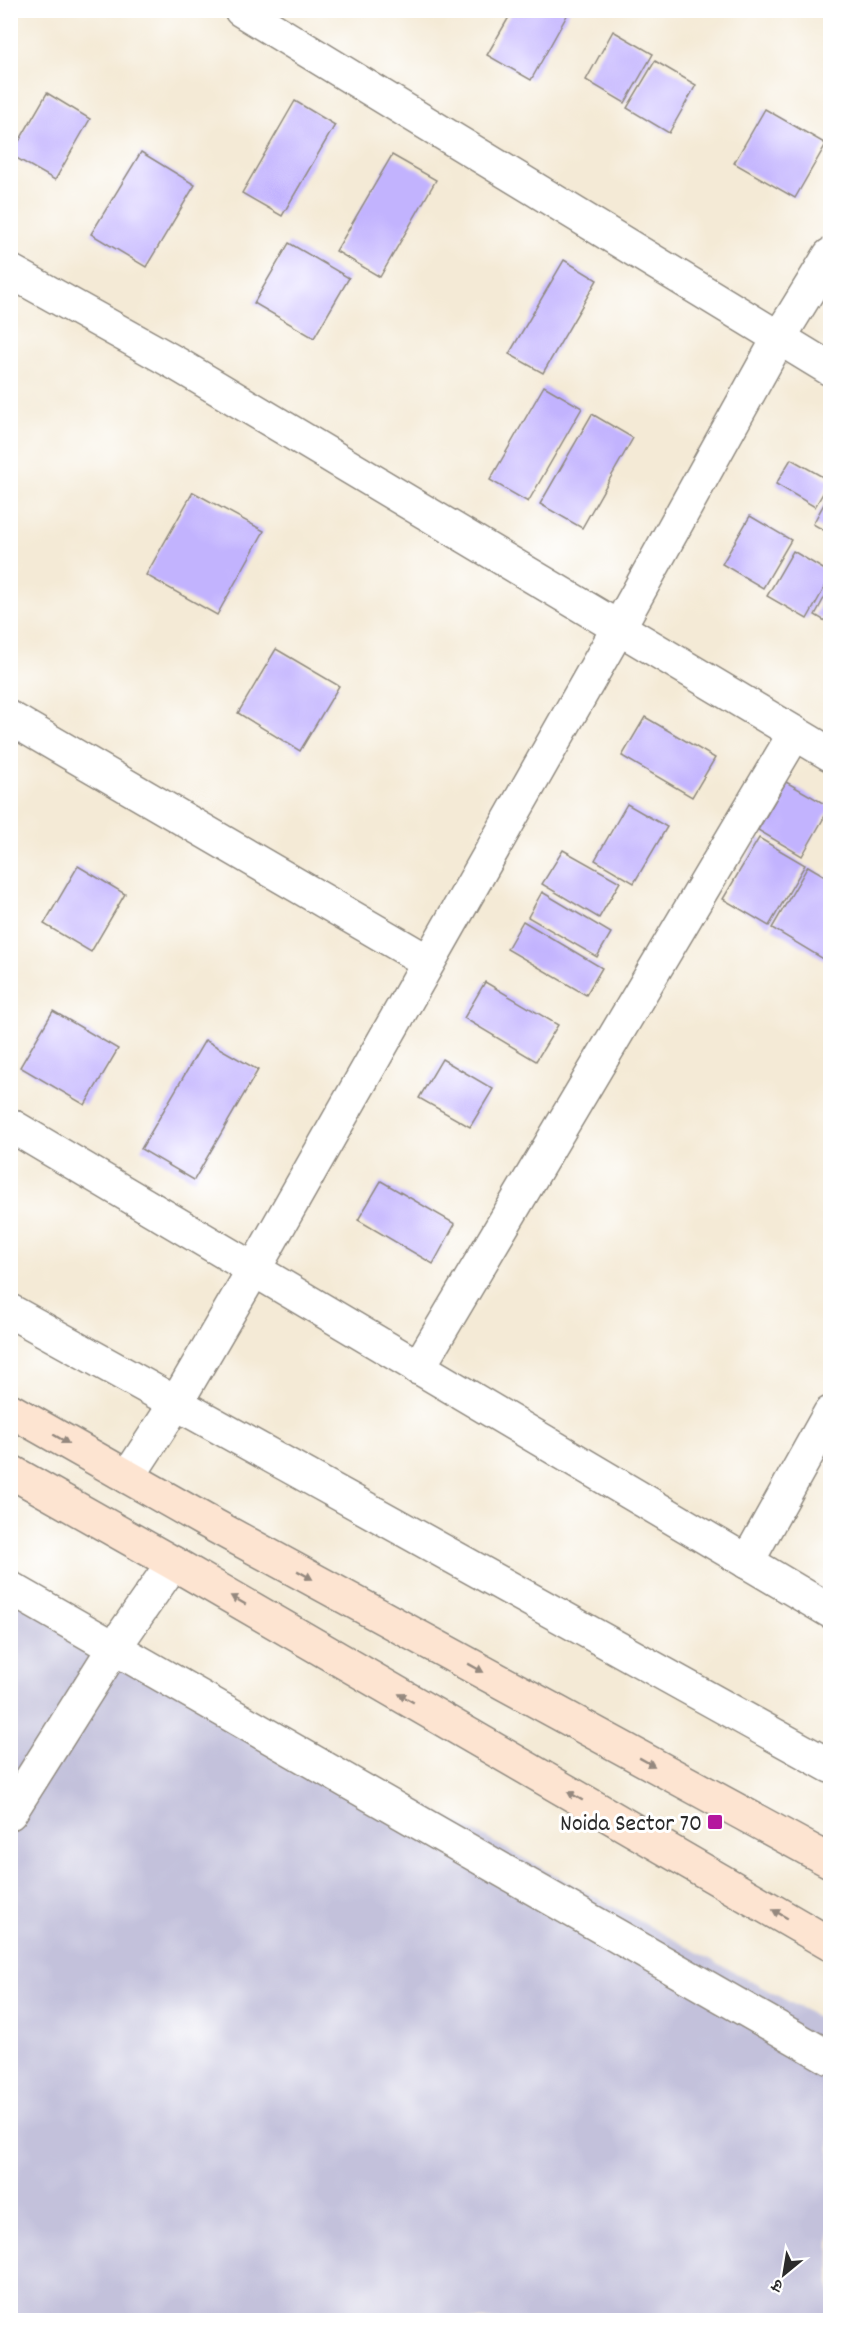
<svg xmlns="http://www.w3.org/2000/svg" width="841" height="2331" font-family="Dekko,'Playpen Sans Deva',sans-serif">
<rect width="100%" height="100%" fill="#fff"/>
<filter id="ink" filterUnits="userSpaceOnUse"><feTurbulence type="fractalNoise" baseFrequency=".0167" numOctaves="2"/><feDisplacementMap in="SourceGraphic" scale="12" xChannelSelector="R" yChannelSelector="G"/><feConvolveMatrix kernelMatrix="1 2 1 2 8 2 1 2 1" color-interpolation-filters="sRGB"/></filter>
<filter id="wash" filterUnits="userSpaceOnUse"><feTurbulence type="fractalNoise" baseFrequency=".008" numOctaves="4" result="noise"/><feDisplacementMap in="SourceGraphic" scale="24" xChannelSelector="R" yChannelSelector="G"/><feGaussianBlur stdDeviation="1.35" result="paint"/><feColorMatrix in="noise" values="0 0 0 0 0 0 0 0 0 0 0 0 0 0 0 0 0 1.4 0 .05"/><feComposite in="paint" operator="in"/></filter>
<g filter="url(#wash)">
<rect width="100%" height="100%" fill="#f4ead6"/>
<!-- industrial -->
<path fill="#c3c1db" d="M10,1580L830,2024V2320H11Z"/>
<g id="blocks">
<!-- building -->
<g fill="#c2b3fe">
<path d="M513,10H570L531,80L487,55Z"/>
<path d="M613,31L653,54L625,103L586,80Z"/>
<path d="M655,61L696,85L669,133L627,108Z"/>
<path d="M47,93L90,119L55,180L11,155Z"/>
<path d="M295,101L335,125L282,216L242,193Z"/>
<path d="M765,109L826,144L795,198L734,163Z"/>
<path d="M141,152L195,185L146,267L91,234Z"/>
<path d="M392,155L436,180L380,277L336,251Z"/>
<path d="M289,243L349,278L314,338L254,303Z"/>
<path d="M564,260L597,280L543,373L509,354Z"/>
<path d="M544,386L582,408L528,502L490,480Z"/>
<path d="M592,414L633,438L582,528L540,504Z"/>
<path d="M791,459L830,481L815,507L776,484Z"/>
<path d="M193,492L264,531L217,615L146,575Z"/>
<path d="M830,493V534L813,524Z"/>
<path d="M750,516L791,540L763,588L722,564Z"/>
<path d="M793,551L830,573V578L807,619L767,596Z"/>
<path d="M830,587V624L815,615Z"/>
<path d="M276,649L339,686L300,751L238,713Z"/>
<path d="M645,717L715,758L692,797L622,756Z"/>
<path d="M786,782L830,807L802,856L758,830Z"/>
<path d="M627,804L667,827L634,883L595,860Z"/>
<path d="M759,838L805,865L769,926L723,899Z"/>
<path d="M563,850L620,882L599,918L542,884Z"/>
<path d="M78,866L125,894L91,952L44,924Z"/>
<path d="M808,866L830,879V963L772,928Z"/>
<path d="M542,892L611,933L597,957L528,917Z"/>
<path d="M523,921L602,968L586,995L507,949Z"/>
<path d="M485,982L558,1025L536,1061L464,1018Z"/>
<path d="M53,1011L118,1049L85,1105L20,1067Z"/>
<path d="M205,1040L258,1070L194,1180L141,1149Z"/>
<path d="M442,1059L493,1089L470,1127L419,1098Z"/>
<path d="M381,1181L455,1224L433,1264L358,1220Z"/>
</g>
</g>
</g>
<g filter="url(#ink)">
<use href="#blocks" fill-opacity="0" stroke="#908a80" stroke-width="1.5"/>
<g fill="none" stroke-linecap="round" stroke-linejoin="round">
<defs>
<g id="street">
<path d="M241,10L830,369"/>
<path d="M10,271L177,364L830,754"/>
<path d="M10,718L427,961"/>
<path d="M10,1125L830,1611"/>
<path d="M10,1311L830,1766"/>
<path d="M418,1368L795,733"/>
<path d="M128,1477L176,1403L253,1271L619,627L779,338L830,255"/>
<path d="M747,1562L830,1413"/>
<path d="M10,1588L830,2058"/>
<path d="M10,1813L114,1648L173,1563"/>
</g>
<g id="secondary">
<path d="M10,1410L204,1520L830,1861"/>
<path d="M10,1471L173,1563L830,1944"/>
</g>
</defs>
<!-- street casing -->
<use href="#street" stroke="#908a80" stroke-width="36"/>
<!-- secondary casing -->
<use href="#secondary" stroke="#908a80" stroke-width="36"/>
<!-- street -->
<use href="#street" stroke="#fff" stroke-width="33"/>
<!-- secondary -->
<use href="#secondary" stroke="#fde4d1" stroke-width="33"/>
</g>
<!-- one-way arrows -->
<defs><path id="oneway-solid" d="M-6-.8H1V-3.2L6.5 0L1 3.2V.8H-6Z" transform="scale(1.5)"/></defs>
<g fill="#94887e">
<use href="#oneway-solid" transform="translate(61 1439) rotate(30)"/>
<use href="#oneway-solid" transform="translate(305 1575) rotate(29)"/>
<use href="#oneway-solid" transform="translate(238 1600) rotate(-150)"/>
<use href="#oneway-solid" transform="translate(476 1668) rotate(29)"/>
<use href="#oneway-solid" transform="translate(406 1698) rotate(-150)"/>
<use href="#oneway-solid" transform="translate(647 1762) rotate(29)"/>
<use href="#oneway-solid" transform="translate(575 1796) rotate(-150)"/>
<use href="#oneway-solid" transform="translate(780 1914) rotate(-150)"/>
</g>
</g>
<!-- markers -->
<rect fill="#b5179e" stroke="#fff" stroke-width="2" x="707" y="1814" width="16" height="16" rx="3"/>
<g text-anchor="middle" stroke-width="6" stroke-linejoin="round" paint-order="stroke">
<!-- poi labels -->
<g font-size="24" fill="#2b2b2b" stroke="#fff" text-anchor="end">
<text x="702" y="1830">Noida Sector 70</text>
</g>
</g>
<!-- margin -->
<rect width="841" height="2331" fill="none" stroke="#fff" stroke-width="36"/>
<!-- north arrow -->
<g transform="translate(784 2274) rotate(210)" stroke="#ffffff" stroke-width="4.5" paint-order="stroke">
<path d="M0-4.5L10 22L0 15L-10 22Z" fill="#2b2b2b"/>
<text y="-9" font-size="16" font-weight="bold" text-anchor="middle" fill="#2b2b2b">उ</text>
</g>
</svg>
